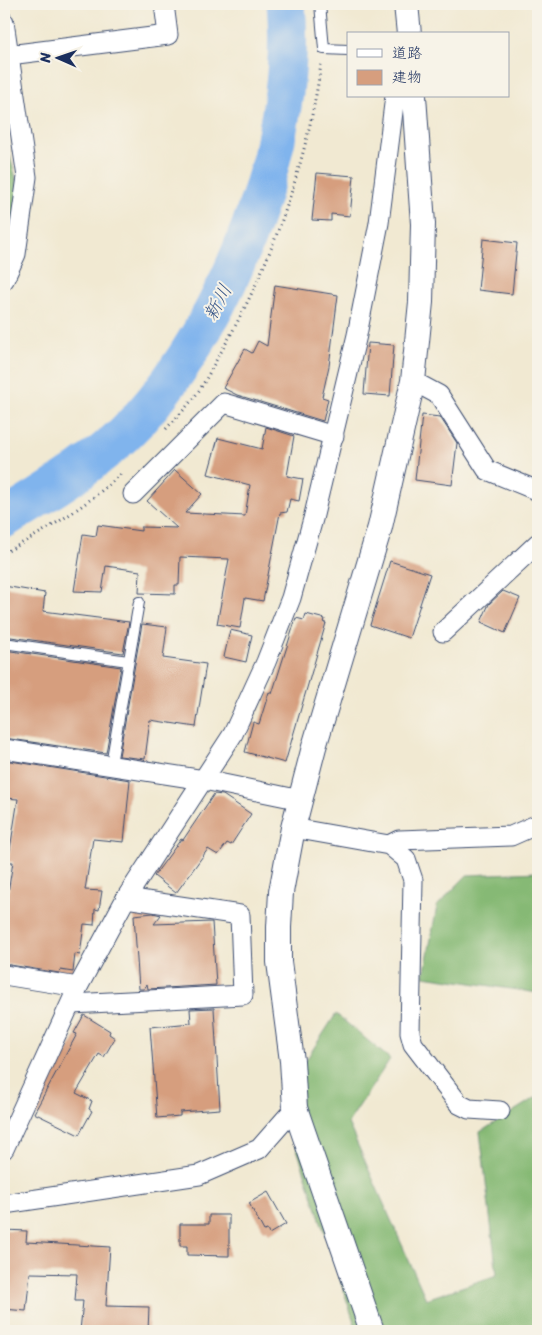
<svg xmlns="http://www.w3.org/2000/svg" width="542" height="1335" font-family="Sriracha,'Klee One',sans-serif">
<rect width="100%" height="100%" fill="#f7f3e8"/>
<filter id="ink" filterUnits="userSpaceOnUse"><feTurbulence type="fractalNoise" baseFrequency=".02" numOctaves="2"/><feDisplacementMap in="SourceGraphic" scale="10" xChannelSelector="R" yChannelSelector="G"/><feConvolveMatrix kernelMatrix="1 2 1 2 8 2 1 2 1" color-interpolation-filters="sRGB"/></filter>
<filter id="wash" filterUnits="userSpaceOnUse"><feTurbulence type="fractalNoise" baseFrequency=".0096" numOctaves="4" result="noise"/><feDisplacementMap in="SourceGraphic" scale="20" xChannelSelector="R" yChannelSelector="G"/><feGaussianBlur stdDeviation="1.12" result="paint"/><feColorMatrix in="noise" values="0 0 0 0 0 0 0 0 0 0 0 0 0 0 0 0 0 1.4 0 .05"/><feComposite in="paint" operator="in"/></filter>
<g filter="url(#wash)">
<rect width="100%" height="100%" fill="#f1e9d2"/>
<!-- forest -->
<g fill="#86b974" stroke="#507469">
<path d="M4,136L26,213L4,252Z"/>
<path d="M538,872V993L424,976L437,906L467,875Z"/>
<path d="M336,1014L390,1059L348,1123L426,1299L497,1275L480,1132L538,1096V1331H357L297,1149L304,1063Z"/>
</g>
<g fill="none" stroke-linecap="round" stroke-linejoin="round">
<!-- river -->
<path stroke="#80b4ed" stroke-width="39" d="M4,519C51,490 99,462 137,421C229,321 299,140 286,4"/>
</g>
<g id="blocks">
<!-- building -->
<g fill="#d69e7e">
<path d="M317,173L354,176L350,216L331,214V221L312,220Z"/>
<path d="M483,239L517,243L512,294L478,290Z"/>
<path d="M275,285L338,295L329,366L322,397L328,399L323,421L237,395L223,388L245,349L252,353L258,341L267,346Z"/>
<path d="M368,343L394,345L390,396L364,394Z"/>
<path d="M422,415L440,417L457,443L452,485L415,480Z"/>
<path d="M266,427L294,436L287,476L303,479L299,501L290,499L287,512L280,513L263,601L245,598L240,628L217,624L229,559L180,557L179,585H175V594L139,593L140,571L106,566L102,592L74,591L83,534L96,536L98,525L141,531V527L177,528L147,501L175,470L202,494L185,513L245,516L250,485L208,474L218,438L262,449Z"/>
<path d="M390,561L430,574L409,638L370,625Z"/>
<path d="M4,586L45,593L43,611L129,622L123,653L4,636Z"/>
<path d="M503,591L520,598L505,633L481,622L489,604Z"/>
<path d="M306,614L325,619L324,623H326L285,763L245,752L253,722L259,724L269,692L272,694L296,618L304,620Z"/>
<path d="M142,624L167,627L163,658L206,664L196,727L150,720L145,759L119,756Z"/>
<path d="M230,630L252,635L246,662L224,657Z"/>
<path d="M4,650L121,667L106,753L4,738Z"/>
<path d="M4,760L130,780L124,842L93,839L85,890L102,891L99,910L95,909L94,925L84,924L80,955L75,954L73,972L60,970L59,973L4,964V917L13,862H8L18,799L4,798Z"/>
<path d="M214,794L223,795L251,814L231,845L227,843L218,855L208,849L176,893L154,876L181,839L183,840Z"/>
<path d="M153,913L161,915L154,924L212,922L216,985L148,989L147,984L144,989H139L134,915Z"/>
<path d="M214,1008L220,1109L180,1112V1116L157,1118L150,1027L191,1023L190,1009Z"/>
<path d="M84,1015L110,1031L109,1034L115,1038L104,1057L99,1054L76,1093L92,1101L89,1109L92,1111L79,1135L34,1113L77,1034L74,1033Z"/>
<path d="M268,1192L286,1224L269,1234L267,1230L264,1231L249,1203Z"/>
<path d="M209,1215H229V1256L187,1255V1246H180V1224H209Z"/>
<path d="M4,1230L27,1231L26,1242L110,1247L106,1306L149,1307L148,1331H80L83,1301H75L77,1274L30,1273L26,1311L4,1309Z"/>
</g>
</g>
</g>
<g filter="url(#ink)">
<use href="#blocks" fill-opacity="0" stroke="#3b4b6f" stroke-width="1"/>
<g fill="none" stroke-linecap="round" stroke-linejoin="round">
<defs>
<g id="service">
<path d="M320,4L324,49L348,50"/>
<path d="M4,643L128,661"/>
<path d="M111,764L139,602"/>
</g>
<g id="minor">
<path d="M4,22L27,177L16,254L4,280"/>
<path d="M9,55L168,35L164,4"/>
<path d="M413,381L439,395L487,470L538,491"/>
<path d="M133,494L224,403L334,436"/>
<path d="M443,632L538,543"/>
<path d="M4,749L204,780L301,800"/>
<path d="M293,828L389,845L406,859L413,880L410,1033L413,1044L459,1104L469,1109L500,1111"/>
<path d="M389,845L399,840L511,836L538,824"/>
<path d="M4,975L78,987"/>
<path d="M72,1004L243,995L240,915L126,898"/>
<path d="M4,1149L78,987L126,898L233,734L266,662L291,598L313,519L357,335L379,223L395,96"/>
<path d="M4,1204L199,1175L259,1149L295,1108"/>
</g>
<g id="tertiary">
<path d="M406,4L409,34"/>
<path d="M372,1331L295,1108L292,1061L279,962V927L281,892L293,828L314,747L380,527L413,381L421,302L423,224L414,96"/>
</g>
</defs>
<!-- service casing -->
<use href="#service" stroke="#3b4b6f" stroke-width="12"/>
<!-- minor casing -->
<use href="#minor" stroke="#3b4b6f" stroke-width="21"/>
<!-- tertiary casing -->
<use href="#tertiary" stroke="#3b4b6f" stroke-width="26"/>
<!-- path -->
<g stroke="#3b4b6f" stroke-width="3" stroke-dasharray="1 4" stroke-linecap="butt">
<path d="M166,429C177,417 189,405 198,392C207,379 213,365 221,352C271,265 307,164 321,64"/>
<path d="M4,553C47,530 87,506 123,472"/>
</g>
<!-- service -->
<use href="#service" stroke="#fff" stroke-width="10"/>
<!-- minor -->
<use href="#minor" stroke="#fff" stroke-width="19"/>
<!-- tertiary -->
<use href="#tertiary" stroke="#fff" stroke-width="24"/>
</g>
</g>
<g text-anchor="middle" stroke-width="4" stroke-linejoin="round" paint-order="stroke">
<!-- water labels -->
<g font-size="19" font-style="italic" fill="#395789" stroke="#f7f3e8">
<text transform="translate(217 302) rotate(-62)" y="7">新川</text>
</g>
</g>
<!-- margin -->
<rect width="542" height="1335" fill="none" stroke="#f7f3e8" stroke-width="20"/>
<!-- legend -->
<rect x="347" y="32" width="162" height="65" fill="#f7f3e8" stroke="#9fa5b1"/>
<rect x="357" y="49" width="25" height="8" fill="#ffffff" stroke="#9fa5b1"/>
<text x="392" y="58" font-size="15" fill="#1b2f5e">道路</text>
<rect x="357" y="70" width="25" height="15" fill="#d69e7e" stroke="#9fa5b1"/>
<text x="392" y="82" font-size="15" fill="#1b2f5e">建物</text>
<!-- north arrow -->
<g transform="translate(58 58) rotate(272)" stroke="#f7f3e8" stroke-width="4" paint-order="stroke">
<path d="M0-4L9 19L0 12L-9 19Z" fill="#1b2f5e"/>
<text y="-8" font-size="14" font-weight="bold" text-anchor="middle" fill="#1b2f5e">N</text>
</g>
</svg>
